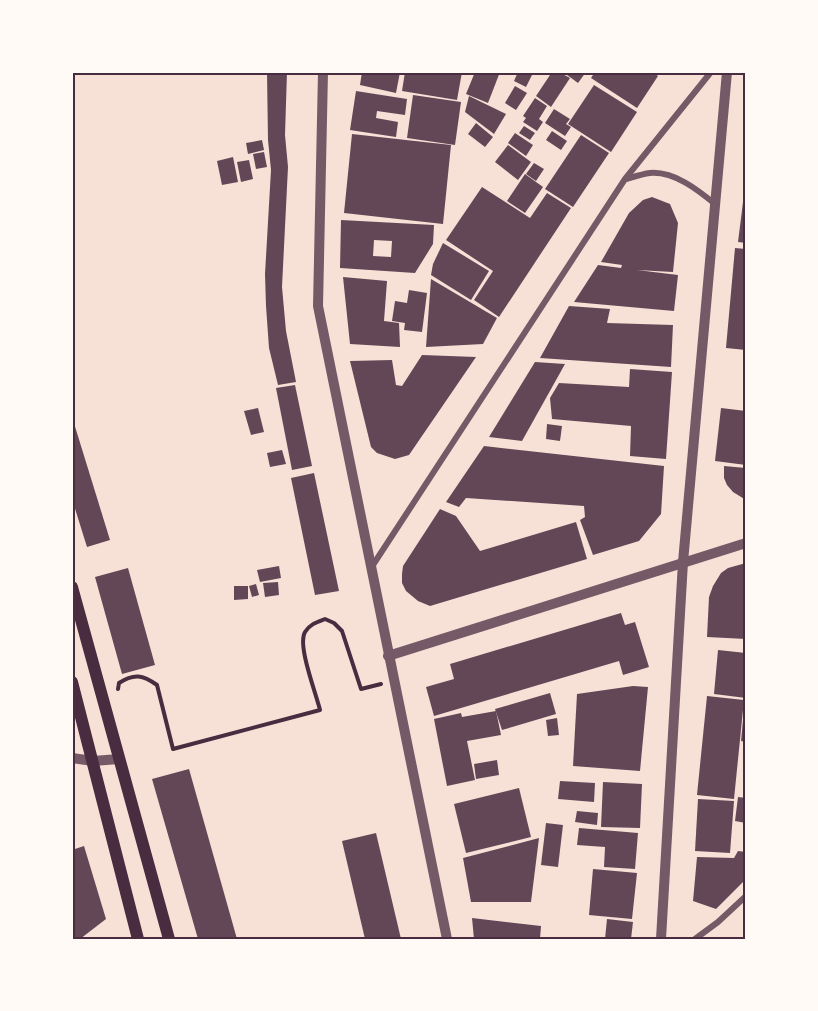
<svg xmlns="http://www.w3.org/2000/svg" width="818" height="1011" font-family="'Fira Sans Condensed',sans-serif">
<rect width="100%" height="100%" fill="#f7e1d7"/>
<!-- building -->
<g fill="#644757" fill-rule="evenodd">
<path d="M267,72H287L285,135L288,167L282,287L286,331L296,382L278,385L269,348L266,306L265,274L271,170L268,140Z"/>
<path d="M362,72H400L396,93L360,85Z"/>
<path d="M405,72L435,75V72H462L457,100L402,91Z"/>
<path d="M475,72H500L488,103L466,94Z"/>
<path d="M518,72L533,73L526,87L514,81Z"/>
<path d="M552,72H559L570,78L551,107L536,96Z"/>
<path d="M563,72H586L578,83Z"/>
<path d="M595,72H652L658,76L637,108L591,78Z"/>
<path d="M594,85L637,112L611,152L568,124Z"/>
<path d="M515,86L527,93L516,110L505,103Z"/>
<path d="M356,91L407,99L405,115L377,111L376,118L398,122L396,137L350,130Z"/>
<path d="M413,95L461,102L455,145L407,138Z"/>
<path d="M469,96L506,114L494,134L465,112Z"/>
<path d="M535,98L547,106L539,119L543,122L537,131L523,122L526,118L523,116Z"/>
<path d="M554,109L570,119L566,124L571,127L565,136L545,123Z"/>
<path d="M476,123L493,137L485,147L468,134Z"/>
<path d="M524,126L535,133L530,140L519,133Z"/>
<path d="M552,131L567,141L561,150L546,140Z"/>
<path d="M515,133L533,145L526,156L508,143Z"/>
<path d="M352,134L451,145L443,224L344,213Z"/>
<path d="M581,135L609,153L573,207L545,189Z"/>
<path d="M262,140L264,150L248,154L246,143Z"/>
<path d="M508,145L531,162L518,180L495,162Z"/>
<path d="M264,152L267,167L256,169L253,154Z"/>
<path d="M233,157L238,182L222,185L217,161Z"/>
<path d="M249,160L253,179L241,182L237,162Z"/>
<path d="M534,163L544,169L536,181L526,174Z"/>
<path d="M525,174L543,187L525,213L507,201Z"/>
<path d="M745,186H746V243L738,242Z"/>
<path d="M482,187L530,218L547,193L571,208L499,317L474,300L493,271L446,240Z"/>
<path d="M652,197L670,204L678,223L673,272L637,270L678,275L674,311L574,302L598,265L621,268L622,265L601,262L629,213L643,200Z"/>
<path d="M341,220L434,225L433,244L415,273L340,268ZM374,240L392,241L391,257L373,256Z"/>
<path d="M443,243L489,271L471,300L431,275L433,264Z"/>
<path d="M735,248L746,249V350L726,348Z"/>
<path d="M343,277L387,281L384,321L399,323L400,347L350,344Z"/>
<path d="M431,279L497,318L483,344L426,347Z"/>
<path d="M409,290L427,293L422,332L404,330L405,323L392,321L395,301L407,303Z"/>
<path d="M569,306L610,309L607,323L673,325L671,367L540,358Z"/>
<path d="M422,355L476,357L409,455L395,459L377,453L371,447L350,361L392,360L396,385L402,386Z"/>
<path d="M535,362L565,364L522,441L489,437Z"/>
<path d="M630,369L672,372L666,459L630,456L631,426L552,419L550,398L559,383L629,387Z"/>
<path d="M295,385L312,466L292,470L276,388Z"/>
<path d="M258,408L264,432L251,435L244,411Z"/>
<path d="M721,408L746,411V465L715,461Z"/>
<path d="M73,420L110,540L87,547L72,499Z"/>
<path d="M547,424L562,426L560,441L546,439Z"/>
<path d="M484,446L664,466L661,514L639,541L593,555L580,520L585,517L584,506L466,498L459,507L446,502Z"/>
<path d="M282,450L286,464L270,467L267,453Z"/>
<path d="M724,466L746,468V500L733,492L727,485L724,478Z"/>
<path d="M314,473L339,591L315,595L291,478Z"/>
<path d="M440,509L456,516L480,551L576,522L587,559L430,606L418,601L406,591L402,583V574L403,566Z"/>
<path d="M746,563V639L707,637L709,597L713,586L721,573L728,568Z"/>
<path d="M279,566L281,578L260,582L257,570Z"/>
<path d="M128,568L155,665L122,674L95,577Z"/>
<path d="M278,582L279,595L265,597L263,583Z"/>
<path d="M256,584L259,595L252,597L249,586Z"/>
<path d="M234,586H248V599L234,600Z"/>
<path d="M621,613L625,625L635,622L649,667L623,675L619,661L434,716L426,687L454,679L450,664Z"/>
<path d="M718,650L746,653V698L714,694Z"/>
<path d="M633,686L648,687L640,771L573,766L577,694Z"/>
<path d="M550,693L556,714L502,730L495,709Z"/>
<path d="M707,696L744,700L734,799L697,795Z"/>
<path d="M744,709H746V742L741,741Z"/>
<path d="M496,711L501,735L467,741L475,780L447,786L434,719L461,713L462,717Z"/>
<path d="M557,718L559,735L548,736L546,720Z"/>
<path d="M497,760L499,775L476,779L474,764Z"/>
<path d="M189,769L237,939H198L152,779Z"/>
<path d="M560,781L595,783L594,802L558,799Z"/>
<path d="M603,782L642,784L640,828L601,827Z"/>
<path d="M519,788L531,837L466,853L454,804Z"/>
<path d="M738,797L746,798V823L735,821Z"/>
<path d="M698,799L734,801L730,853L695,851Z"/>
<path d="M577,811L598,813L597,825L575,822Z"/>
<path d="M546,823L563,825L558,867L541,865Z"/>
<path d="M579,828L638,833L635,869L604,867L605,847L577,845Z"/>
<path d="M376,833L401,939H365L342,841Z"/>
<path d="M539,838L531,902H471L463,858Z"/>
<path d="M84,846L106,919L80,939H72V850Z"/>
<path d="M738,851L746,852V879L716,909L693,901L697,857L734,858Z"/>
<path d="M593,869L637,873L632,919L589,915Z"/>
<path d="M472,918L541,926L540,939H474Z"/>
<path d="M607,919L633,922L631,939H605Z"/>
</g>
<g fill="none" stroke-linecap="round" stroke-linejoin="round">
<!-- path -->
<path stroke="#4a2c40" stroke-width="4" d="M118,689L119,683C134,673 143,675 157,685L173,749L320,710C316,693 297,645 305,632C310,624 317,622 325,619L334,623L342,631L361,689L381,684"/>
<!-- minor -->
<g stroke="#755966" stroke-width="6">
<path d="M626,179C633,177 642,174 650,173C674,171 698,190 715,204"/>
<path d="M371,568L625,179L711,72"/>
<path d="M695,939L718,922L746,896"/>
</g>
<!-- tertiary -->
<g stroke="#755966" stroke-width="10">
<path d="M323,72L318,306L447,939"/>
<path d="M388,656L746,543"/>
<path d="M72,758L93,761L119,759"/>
<path d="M661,939L683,562L727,72"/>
</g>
<!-- secondary -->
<g stroke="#4a2c40" stroke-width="12">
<path d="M72,587L169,939"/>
<path d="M72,682L138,939"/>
</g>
</g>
<!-- border -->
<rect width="818" height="1011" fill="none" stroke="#fffaf5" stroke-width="147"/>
<rect x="74" y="74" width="670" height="864" fill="none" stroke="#4a2c40" stroke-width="2"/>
</svg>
